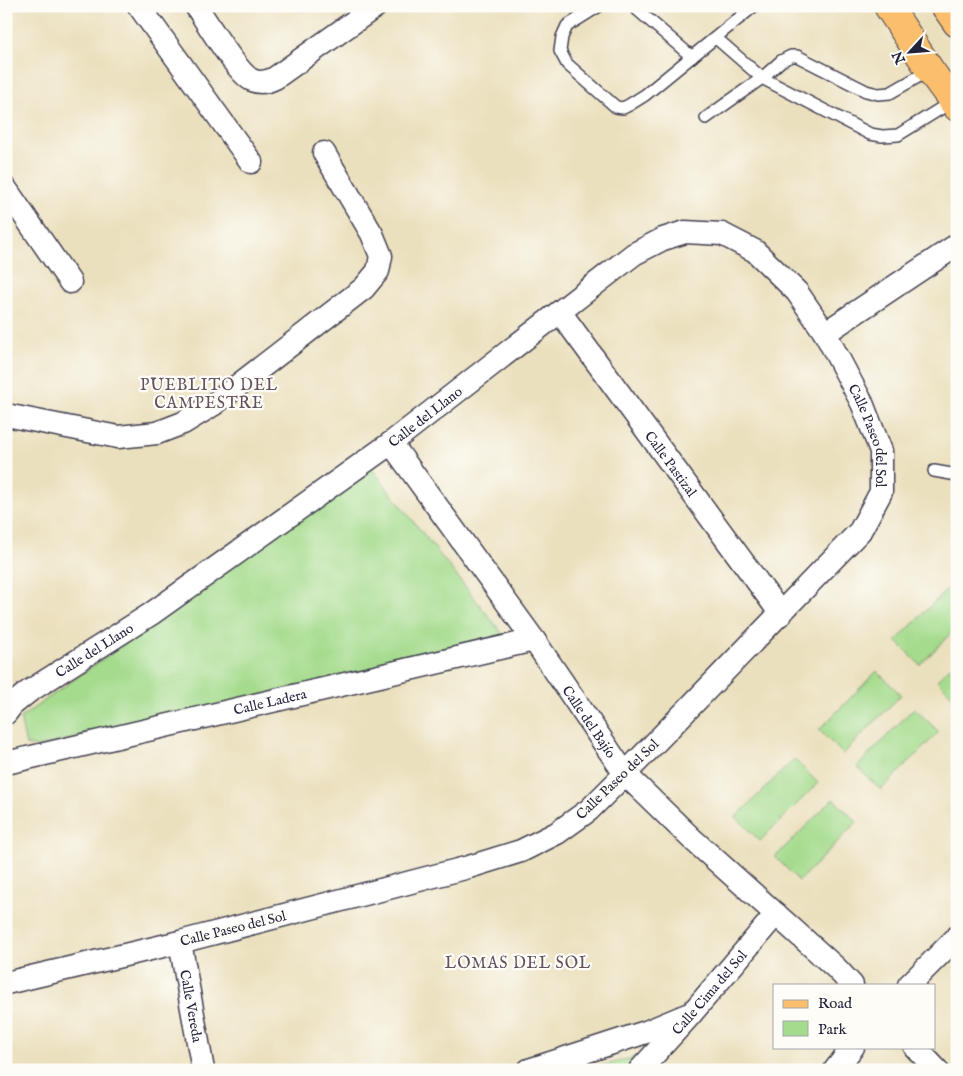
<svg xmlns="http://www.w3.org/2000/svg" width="963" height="1076" font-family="'IM FELL English',serif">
<rect width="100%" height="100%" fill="#fdfcf7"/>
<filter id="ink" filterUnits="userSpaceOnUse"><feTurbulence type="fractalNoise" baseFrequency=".02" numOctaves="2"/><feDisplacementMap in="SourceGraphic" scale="10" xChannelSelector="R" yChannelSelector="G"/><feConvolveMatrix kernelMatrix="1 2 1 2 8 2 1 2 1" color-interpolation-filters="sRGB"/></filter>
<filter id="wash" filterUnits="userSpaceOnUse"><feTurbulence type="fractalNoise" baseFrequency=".0096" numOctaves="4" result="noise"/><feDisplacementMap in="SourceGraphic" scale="20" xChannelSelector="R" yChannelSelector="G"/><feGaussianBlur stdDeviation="1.12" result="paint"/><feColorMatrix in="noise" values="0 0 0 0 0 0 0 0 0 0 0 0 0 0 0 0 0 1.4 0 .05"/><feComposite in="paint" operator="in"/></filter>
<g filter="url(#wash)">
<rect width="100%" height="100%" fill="#ebe0be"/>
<!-- green -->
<g fill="#a5db8d" stroke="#647e64">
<path d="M371,468L506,638L37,747L26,745L20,718Z"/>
<path d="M953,583L957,586V627L920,665L896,641Z"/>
<path d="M957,660V700L937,680Z"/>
<path d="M877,671L901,695L843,754L819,730Z"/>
<path d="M914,708L939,732L881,790L857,767Z"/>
<path d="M794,759L818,783L760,841L736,817Z"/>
<path d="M833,799L857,822L799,881L775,857Z"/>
<path d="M638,1056L626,1070H587Z"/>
</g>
</g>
<g filter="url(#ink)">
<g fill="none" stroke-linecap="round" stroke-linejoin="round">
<defs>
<g id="lane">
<path d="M599,6L567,26L562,37L560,51L567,64L616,107L623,108L629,105L645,95L754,6"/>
<path d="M633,6L692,57"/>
<path d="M716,38L762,78L870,134L882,136L898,135L953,101"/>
<path d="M706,118L762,78L781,61L791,56H797L866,91L878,94L890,93L930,70"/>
<path d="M934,471L957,475"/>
</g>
<g id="street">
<path d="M139,6L251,162"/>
<path d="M196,6C206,21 238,74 252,80C260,84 267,82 275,78L376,6"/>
<path d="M6,189L70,282"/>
<path id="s1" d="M560,312L781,614"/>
<path d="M825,333L957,245"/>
<path d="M6,415L118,437L157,433L183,423L214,404L364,288L378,271L381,256L372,234L324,153"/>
<path id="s2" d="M391,443L534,640L625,774L691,838L836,968L852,985"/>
<path id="s3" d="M6,713L12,705L28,692L151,614L391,443L634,254L663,239L685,232L722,234L755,251L797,292L825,333L862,403L881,451V492L860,531L625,774L589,810L557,833L521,851L469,867L180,942L6,983"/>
<path id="s4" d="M6,763L534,640"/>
<path id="s5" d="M180,942L203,1070"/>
<path d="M909,985L957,937"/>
<path d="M915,1047L937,1070"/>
<path d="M529,1070L646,1032L687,1015"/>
<path id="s6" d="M640,1070L691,1014L776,914"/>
<path d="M835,1070L853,1047"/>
</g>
<g id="primary">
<path d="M888,6L930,70L957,107"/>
<path d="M945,6L957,23"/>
</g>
</defs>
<!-- lane casing -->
<use href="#lane" stroke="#403e4f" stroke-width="14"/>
<!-- street casing -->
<use href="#street" stroke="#403e4f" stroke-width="25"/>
<!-- primary casing -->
<use href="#primary" stroke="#403e4f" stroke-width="30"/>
<!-- lane -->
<use href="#lane" stroke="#fff" stroke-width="11"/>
<!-- street -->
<use href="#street" stroke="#fff" stroke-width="22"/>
<!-- primary -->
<use href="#primary" stroke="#fabe6d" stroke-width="28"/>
</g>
</g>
<g text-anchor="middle" stroke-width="4.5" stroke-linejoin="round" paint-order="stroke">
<!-- street labels -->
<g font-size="14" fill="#22223b" stroke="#fdfcf7">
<text dy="5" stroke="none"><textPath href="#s3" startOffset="514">Calle del Llano</textPath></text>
<text dy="5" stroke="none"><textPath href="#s3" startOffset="1130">Calle Paseo del Sol</textPath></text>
<text dy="5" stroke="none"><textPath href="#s1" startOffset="188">Calle Pastizal</textPath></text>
<text dy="5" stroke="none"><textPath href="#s3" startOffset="109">Calle del Llano</textPath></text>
<text dy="5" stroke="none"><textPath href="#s4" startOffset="271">Calle Ladera</textPath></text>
<text dy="5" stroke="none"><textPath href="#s2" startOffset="342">Calle del Bajío</textPath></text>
<text transform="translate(617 779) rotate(-44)" y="5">Calle Paseo del Sol</text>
<text transform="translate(233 928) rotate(-14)" y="5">Calle Paseo del Sol</text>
<text dy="5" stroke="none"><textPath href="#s6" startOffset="104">Calle Cima del Sol</textPath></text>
<text dy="5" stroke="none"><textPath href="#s5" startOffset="65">Calle Vereda</textPath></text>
</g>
<!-- quarter labels -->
<g font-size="16" letter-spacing="1" fill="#63515e" stroke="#fdfcf7">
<text x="209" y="390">PUEBLITO DEL<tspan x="209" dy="18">CAMPESTRE</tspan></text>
<text x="518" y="968">LOMAS DEL SOL</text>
</g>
</g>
<!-- margin -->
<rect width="963" height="1076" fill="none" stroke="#fdfcf7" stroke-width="25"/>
<!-- legend -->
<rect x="773" y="984" width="162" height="65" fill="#fdfcf7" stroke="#a5a5ac"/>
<rect x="783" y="1000" width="25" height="8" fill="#fabe6d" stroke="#a5a5ac"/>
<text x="818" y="1008" font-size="15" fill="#22223b">Road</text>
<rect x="783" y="1021" width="25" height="15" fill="#a5db8d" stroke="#a5a5ac"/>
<text x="818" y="1034" font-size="15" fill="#22223b">Park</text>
<!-- north arrow -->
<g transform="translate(910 52) rotate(244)" stroke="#fdfcf7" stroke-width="4" paint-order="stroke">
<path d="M0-4L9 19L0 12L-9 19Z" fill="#22223b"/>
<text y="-8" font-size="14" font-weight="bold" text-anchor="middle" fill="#22223b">N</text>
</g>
</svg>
